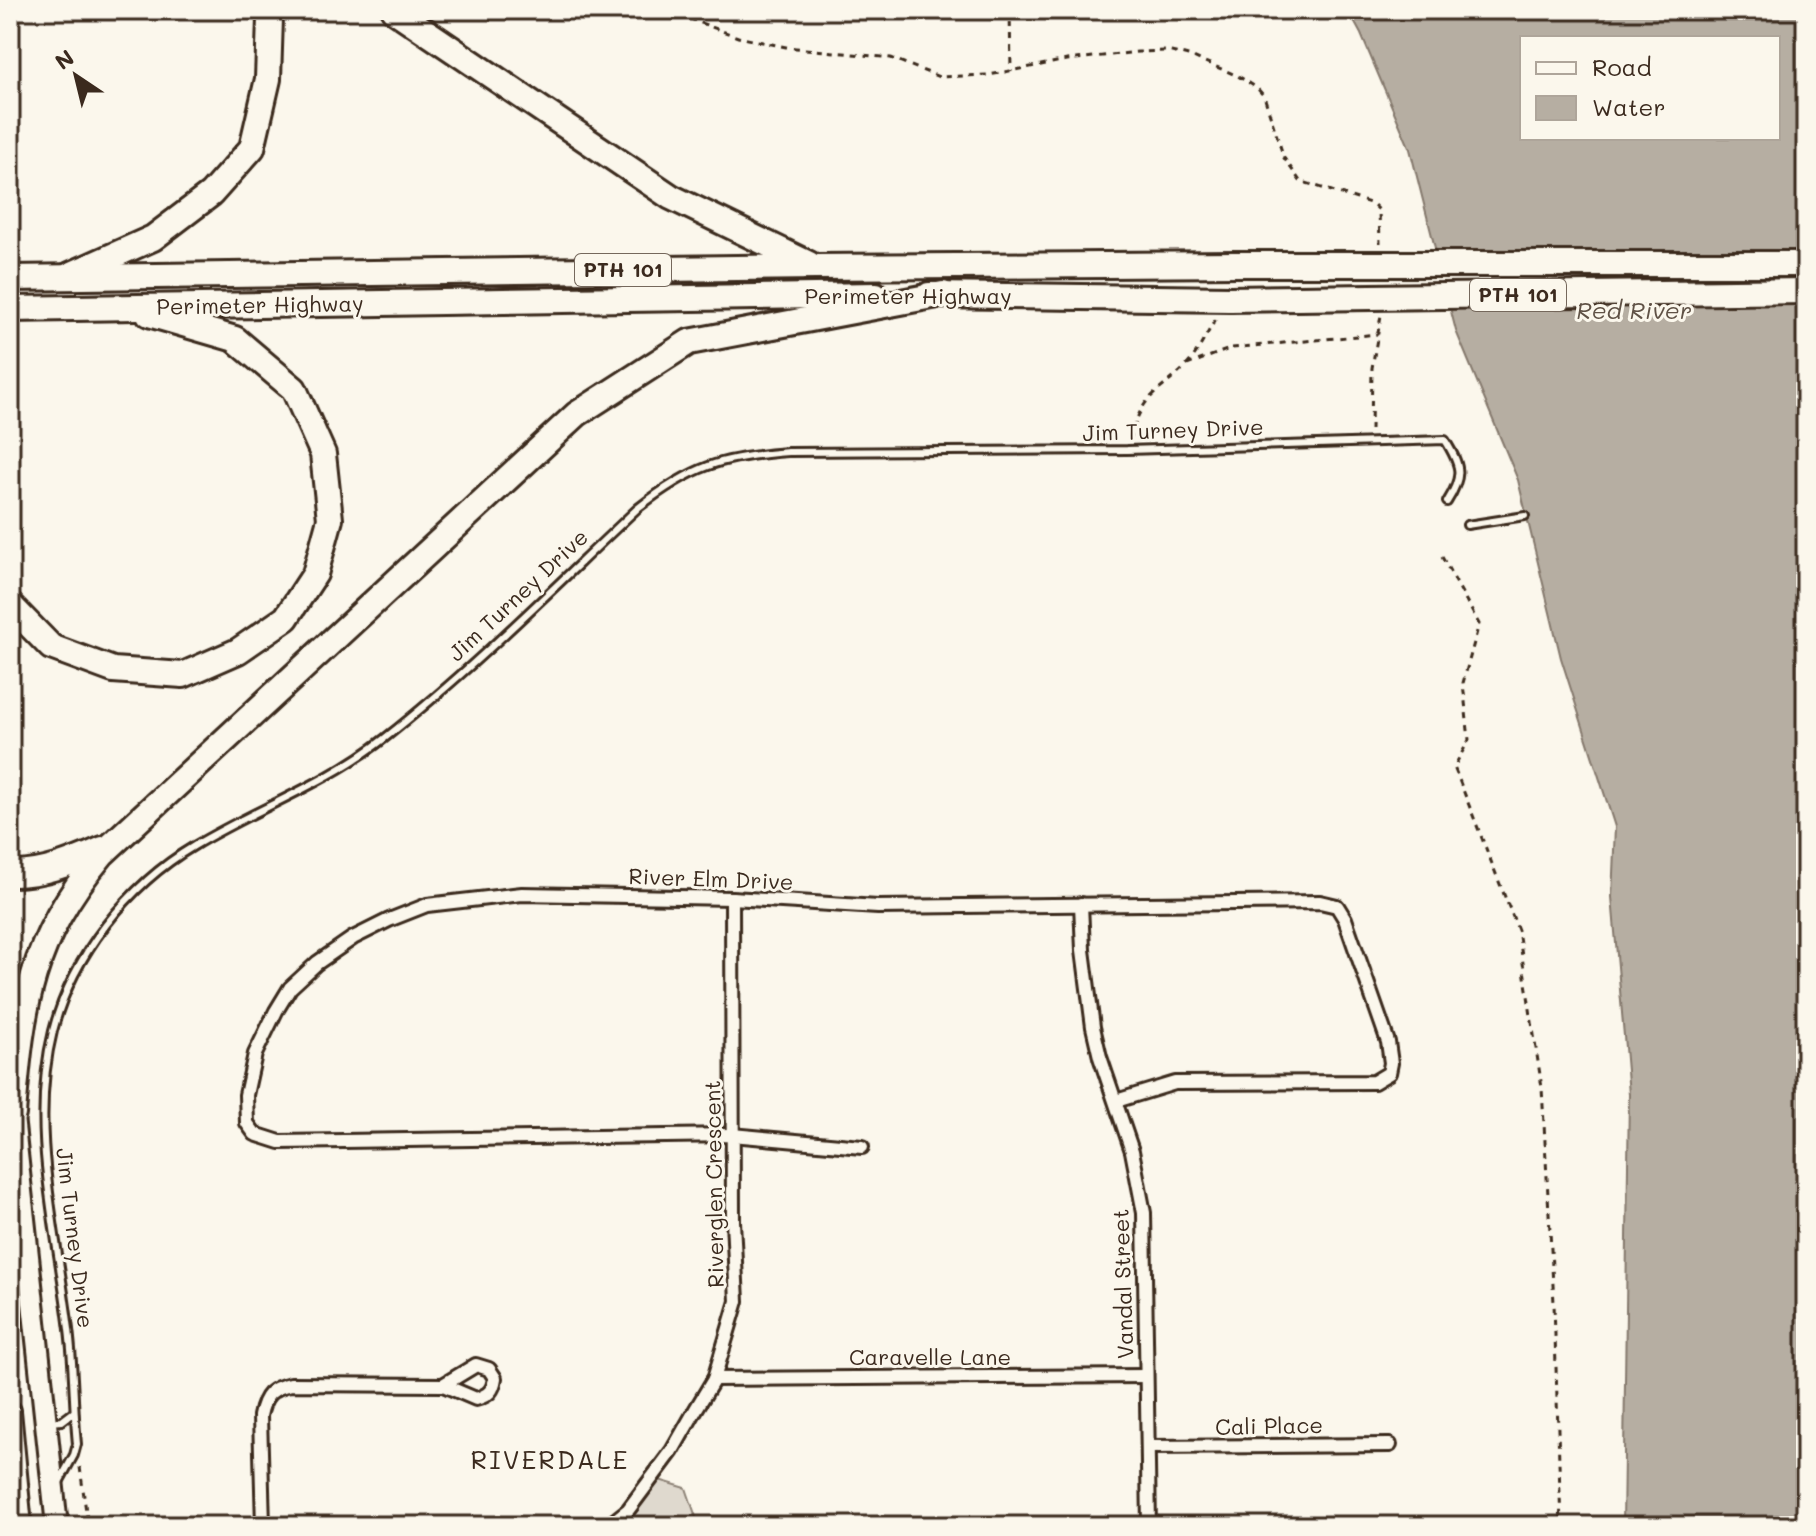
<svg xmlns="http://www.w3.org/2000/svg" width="1816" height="1536" font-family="Mali,sans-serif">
<rect width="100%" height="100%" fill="#fbf7ec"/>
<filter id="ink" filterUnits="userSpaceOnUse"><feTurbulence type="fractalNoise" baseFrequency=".0125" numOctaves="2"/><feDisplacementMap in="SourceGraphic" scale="16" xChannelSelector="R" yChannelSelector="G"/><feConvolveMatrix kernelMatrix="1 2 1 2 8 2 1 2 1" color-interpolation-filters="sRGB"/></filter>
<g filter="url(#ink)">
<!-- green -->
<g fill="#dfd9ce" stroke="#8d8276" stroke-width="2">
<path d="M659,1480L686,1488L699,1526H621Z"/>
<path d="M1149,1523L1148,1526H928Z"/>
</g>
<!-- water -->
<path fill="#b6aea2" stroke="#85796d" stroke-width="2" fill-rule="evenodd" d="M1348,10H1804L1806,15V1526H1623L1629,1094L1612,897L1615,827L1561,658L1518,480L1456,331L1410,149L1361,34ZM1522,38H1778V138H1522Z"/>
<!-- pier -->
<path fill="#fbf7ec" d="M1806,249V306L1447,311L1432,253Z"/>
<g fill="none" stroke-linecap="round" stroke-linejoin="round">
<defs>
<g id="lane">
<path d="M1467,525L1525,516"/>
<path d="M48,1422L62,1421L74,1412"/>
<path d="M58,1484L74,1455L77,1444C73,1404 74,1362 68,1322C56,1227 29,1127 53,1031C72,956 128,885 194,846C257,808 327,784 385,738C474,668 555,586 638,508C692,466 721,457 788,452L1127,450L1445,440C1461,466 1464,475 1447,502"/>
</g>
<g id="street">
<path d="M1081,904L1083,950L1093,1027L1100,1057L1132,1151L1144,1213L1149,1526"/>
<path d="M862,1147L732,1135L280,1142L255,1134L247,1123L246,1095L255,1054L276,1011L290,988L317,963L353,938L389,920L427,905L522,894L732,898L878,907L1320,902L1337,906L1345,919L1388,1042L1391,1063L1389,1073L1374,1082L1175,1083L1116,1101"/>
<path d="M714,1379L1146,1376"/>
<path d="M1148,1447L1390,1445"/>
<path d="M263,1526L260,1416C264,1395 271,1388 291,1384L443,1385L476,1399C489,1395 493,1391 495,1378L489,1369L476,1365L443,1385"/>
<path d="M608,1526L628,1510L672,1451L696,1409L714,1379L737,1301L733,1221L732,898"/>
</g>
<g id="primary">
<path d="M11,1098L57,1526"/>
<path d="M10,1411L21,1526"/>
</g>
<g id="highway">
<path d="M394,10L671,197L809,264"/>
<path d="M70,275L153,238L211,194L252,148L268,79L270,18L266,10"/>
<path d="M10,278L815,267L1236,264"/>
<path d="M929,295L1230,299"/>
<path d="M10,309L876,295"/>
<path d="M10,605L51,647L113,670L183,675L238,651L286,618L315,574L330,519L323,454L294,389L235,339L149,314"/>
<path d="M10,874C42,875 74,862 103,849"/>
<path d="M13,1114C22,1004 30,941 102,854L577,414L689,342L943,294"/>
</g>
</defs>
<!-- lane casing -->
<use href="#lane" stroke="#3b2a1e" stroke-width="12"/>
<!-- street casing -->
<use href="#street" stroke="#3b2a1e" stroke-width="18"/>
<!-- primary casing -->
<use href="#primary" stroke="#3b2a1e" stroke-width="26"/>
<!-- highway casing -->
<use href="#highway" stroke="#3b2a1e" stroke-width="30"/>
<!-- path -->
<g stroke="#3b2a1e" stroke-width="3" stroke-dasharray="6 6" stroke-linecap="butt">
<path d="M667,10L738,37L786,47L891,58L939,77L989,75L1067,60L1138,52L1167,51L1193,57L1238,76L1257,88L1264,96L1284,158L1300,181L1373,204L1379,210L1380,243"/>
<path d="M1010,10L1011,71"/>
<path d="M1187,365L1232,348L1378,334"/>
<path d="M1371,430L1372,368L1381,315"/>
<path d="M1130,440C1143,392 1154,398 1185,367C1198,354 1206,334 1216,319"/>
<path d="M1442,557L1479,624L1463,683L1469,740L1454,767L1518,930L1542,1088L1554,1303L1561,1526"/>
<path d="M80,1467L88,1526"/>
</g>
<!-- lane -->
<use href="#lane" stroke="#fbf7ec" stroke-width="6"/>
<!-- street -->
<use href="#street" stroke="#fbf7ec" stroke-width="12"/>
<!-- primary -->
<use href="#primary" stroke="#fbf7ec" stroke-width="20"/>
<!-- highway -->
<use href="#highway" stroke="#fbf7ec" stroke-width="24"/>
<defs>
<g id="highway-bridge">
<path d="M1236,264H1806"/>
<path d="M1230,299L1806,291"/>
</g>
</defs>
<!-- highway-bridge casing -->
<use href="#highway-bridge" stroke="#3b2a1e" stroke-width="30" stroke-linecap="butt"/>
<!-- highway-bridge -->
<use href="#highway-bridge" stroke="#fbf7ec" stroke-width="24"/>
</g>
</g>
<g text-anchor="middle" stroke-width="6" stroke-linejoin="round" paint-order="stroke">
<!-- shield labels -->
<g fill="#fbf7ec" stroke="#75685c" stroke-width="2">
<rect x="575" y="254" width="96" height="32" rx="6"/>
<rect x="1470" y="279" width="96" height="32" rx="6"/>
</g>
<g font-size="20" font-weight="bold" fill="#3b2a1e">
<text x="623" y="277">PTH 101</text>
<text x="1518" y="302">PTH 101</text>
</g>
<!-- street labels -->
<g font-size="22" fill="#3b2a1e" stroke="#fbf7ec">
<text x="908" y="304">Perimeter Highway</text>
<text transform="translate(260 305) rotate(-1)" y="8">Perimeter Highway</text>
<text transform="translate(1173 430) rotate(-2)" y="8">Jim Turney Drive</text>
<text transform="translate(518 595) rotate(-43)" y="8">Jim Turney Drive</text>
<text transform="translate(711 879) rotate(2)" y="8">River Elm Drive</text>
<text transform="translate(714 1184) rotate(-91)" y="8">Riverglen Crescent</text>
<text transform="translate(75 1238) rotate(83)" y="8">Jim Turney Drive</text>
<text transform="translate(1123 1284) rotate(-92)" y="8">Vandal Street</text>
<text x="930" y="1365">Caravelle Lane</text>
<text transform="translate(1269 1426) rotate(-1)" y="8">Cali Place</text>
</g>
<!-- water labels -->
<g font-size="24" font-style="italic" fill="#605246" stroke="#fbf7ec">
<text x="1634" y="319">Red River</text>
</g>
<!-- quarter labels -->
<g font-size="26" letter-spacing="2" fill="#3b2a1e" stroke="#fbf7ec">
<text x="550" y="1469">RIVERDALE</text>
</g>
</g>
<!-- margin -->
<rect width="1816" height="1536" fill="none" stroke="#fbf7ec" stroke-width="40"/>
<rect x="20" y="20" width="1776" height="1496" fill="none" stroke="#3b2a1e" stroke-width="3" filter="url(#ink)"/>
<!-- legend -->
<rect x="1520" y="36" width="260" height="104" fill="#fbf7ec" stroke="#aea59a" stroke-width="2"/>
<rect x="1536" y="62" width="40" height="12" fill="#fbf7ec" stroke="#aea59a" stroke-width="2"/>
<text x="1592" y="76" font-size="24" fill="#3b2a1e">Road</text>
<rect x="1536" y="96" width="40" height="24" fill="#b6aea2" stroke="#aea59a" stroke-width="2"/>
<text x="1592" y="116" font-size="24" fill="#3b2a1e">Water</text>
<!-- north arrow -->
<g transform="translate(76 76) rotate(325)" stroke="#fbf7ec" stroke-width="6" paint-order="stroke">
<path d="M0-6L14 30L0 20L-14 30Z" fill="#3b2a1e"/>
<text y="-12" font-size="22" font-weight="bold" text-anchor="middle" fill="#3b2a1e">N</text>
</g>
</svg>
